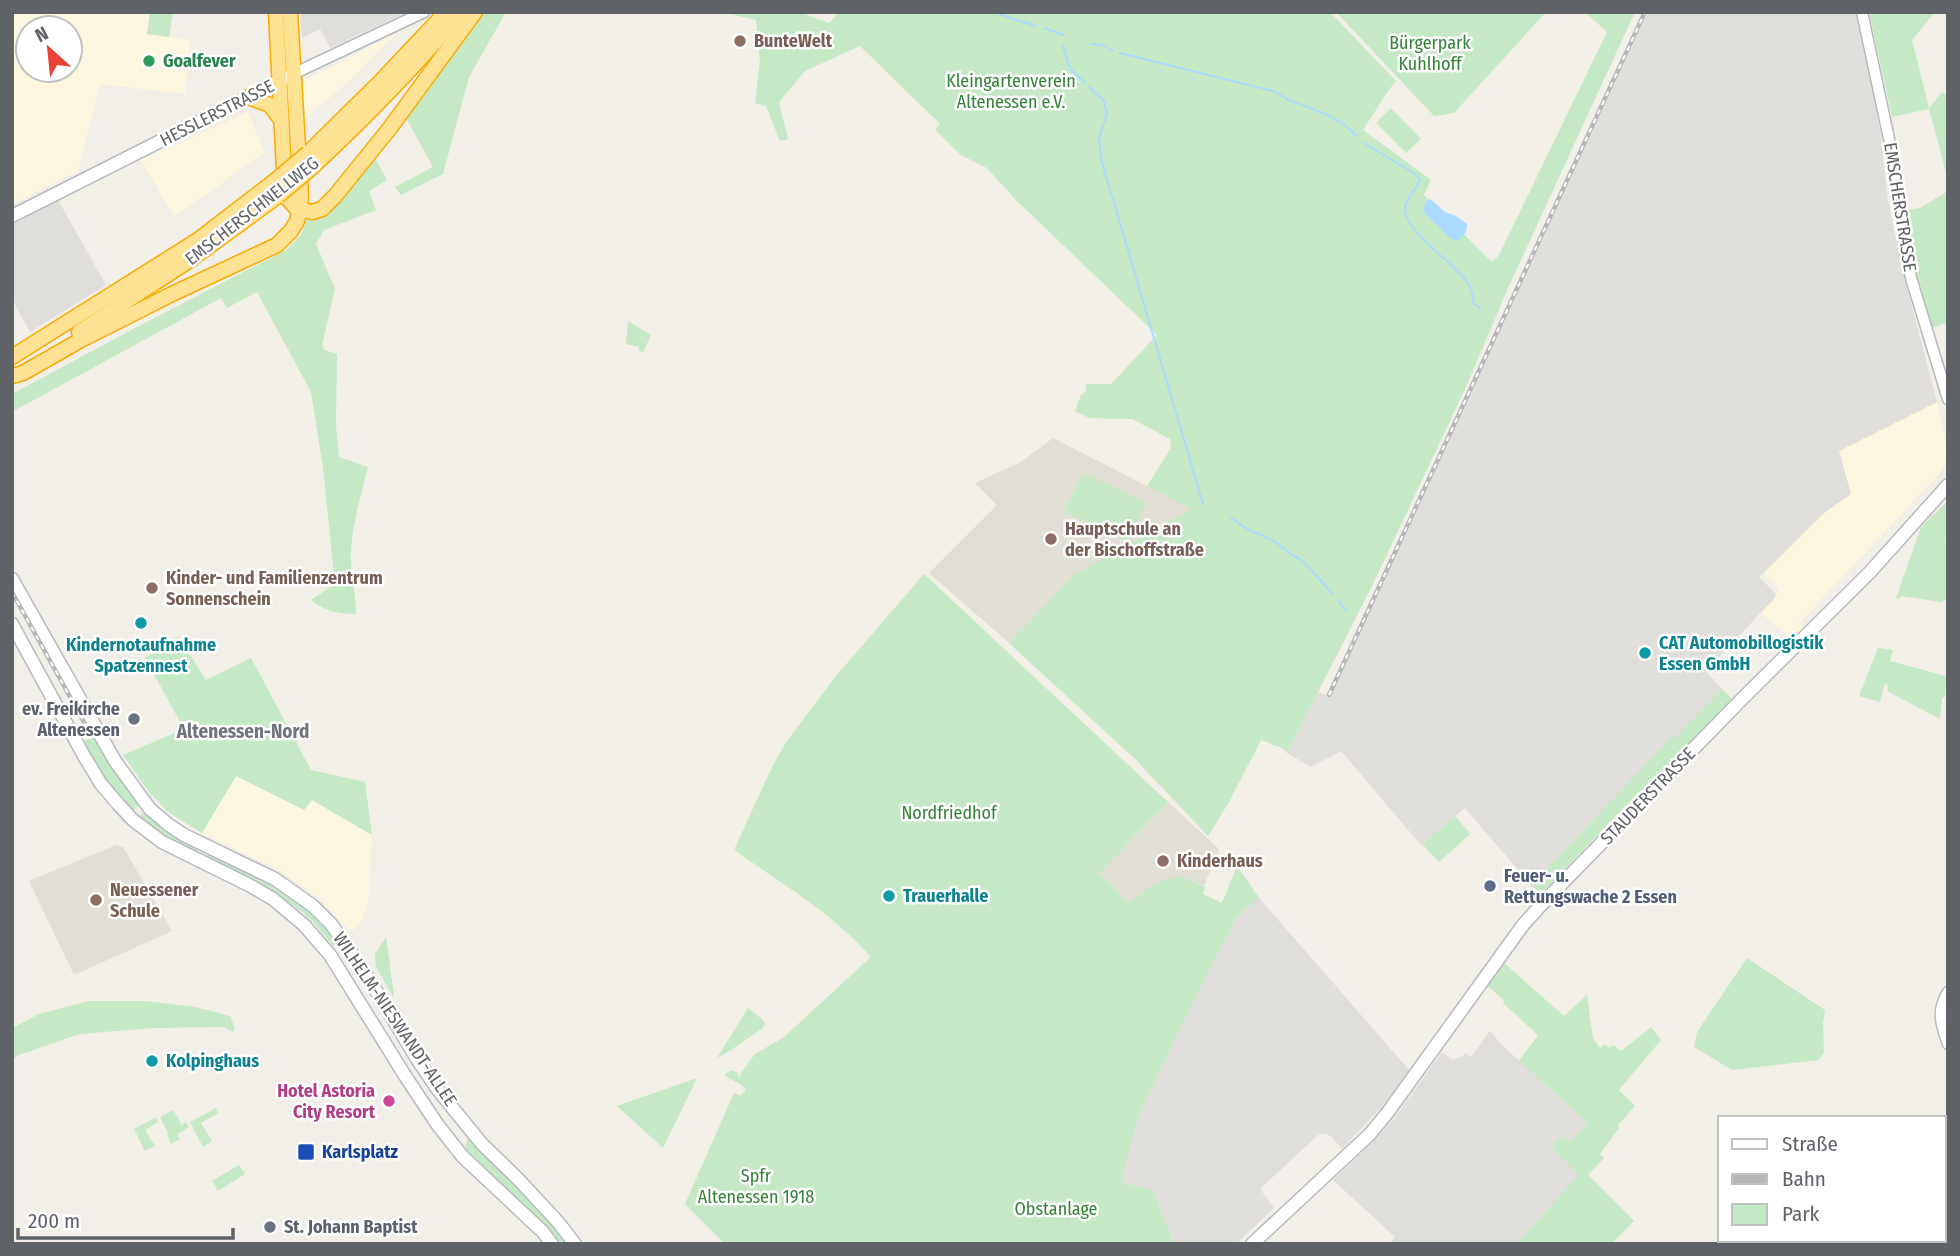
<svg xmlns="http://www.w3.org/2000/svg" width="1960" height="1256" font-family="'Fira Sans Condensed',sans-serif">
<rect width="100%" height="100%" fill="#f1efe8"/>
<!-- commercial -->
<g fill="#fef7e0" fill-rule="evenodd">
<path d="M12,12H150L147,34L190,40L185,94L100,84L78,171L12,204ZM28,28H70V70H28Z"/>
<path d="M396,34L351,80L304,119L301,82Z"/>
<path d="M248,112L264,151L260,156L174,217L141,160Z"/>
<path d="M1937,402L1947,449L1945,465L1939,474L1799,623L1804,628L1792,640L1761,613L1774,599L1779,589L1765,573L1824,513L1851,494L1839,451Z"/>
<path d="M236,776L304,810L312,800L372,835L368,902L361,922L354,930L348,929L320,899L279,870L202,833Z"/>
</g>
<!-- industrial -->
<g fill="#e0deda">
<path d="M300,12H407L330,48L320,29L302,38Z"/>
<path d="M1648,12H1859L1880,131L1888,201L1904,276L1937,402L1839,451L1851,494L1824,513L1759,577L1776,594L1774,599L1705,671L1722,689L1675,739L1673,737L1531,885L1465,808L1421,845L1341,751L1311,767L1287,753L1318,692L1330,697Z"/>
<path d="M58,200L106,285L30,332L12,299V225Z"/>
<path d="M1259,898L1410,1071L1396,1091L1342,1149L1332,1137L1325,1134L1318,1135L1260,1189L1274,1208L1239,1241V1244H1174L1153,1190L1121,1182L1137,1120L1178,1033L1236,918Z"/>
<path d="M1490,1031L1503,1046L1588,1123L1570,1143L1552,1148L1580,1175L1518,1244H1389L1395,1237L1333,1180L1374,1141L1396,1116L1442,1052L1452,1060L1463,1056L1465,1053L1471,1057Z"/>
</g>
<!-- education -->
<g fill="#e1ded6">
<path d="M1053,438L1192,509L1074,576L1009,643L929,573L997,505L975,483L1021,462Z"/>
<path d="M1168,802L1219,849L1204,886L1180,876L1158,882L1130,904L1100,873Z"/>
<path d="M116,845L123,847L172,931L74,975L29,881Z"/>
</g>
<!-- green -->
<g fill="#c5e8c5">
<path d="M150,12H173L169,37L147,34Z"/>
<path d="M483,12H506L469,77L443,174L401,195L395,187L433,167L406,118Z"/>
<path d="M722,12H799L829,23L839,12H1330L1396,81L1388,91L1363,130L1431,180L1424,195L1492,262L1499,255L1607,32L1585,12H1635L1508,288L1466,387L1372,586L1287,753L1282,748L1261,740L1229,802L1208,836L1135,759L1009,643L1073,576L1191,509L1147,486L1171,448L1170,439L1132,419L1089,418L1075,411L1081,395L1086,391V384H1111L1157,335L1017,201L987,168L961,155L935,130L940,124L860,46L805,71L779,102L788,139L780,141L766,106L755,103L760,60L756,20Z"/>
<path d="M1336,12H1546L1454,113L1434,116Z"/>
<path d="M1869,12H1935L1912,40L1929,108L1942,92L1948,96V180L1929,109L1892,117Z"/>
<path d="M1391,108L1421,139L1406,153L1376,123Z"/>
<path d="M374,156L387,180L369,191L376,210L324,230L316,244L335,289L322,345L324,350L337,354L336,425L339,457L368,467C361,495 352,524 351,553C350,574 356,593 356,614C338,614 325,611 311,600L335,584L323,468L311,392L257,292L227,308L221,298L12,412V394L135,328L286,250L301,235L306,221C338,213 355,181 374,156Z"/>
<path d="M1948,191V322L1930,329L1922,291L1915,270L1907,210L1920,208Z"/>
<path d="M628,321L651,335L643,352L639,351V347L626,344Z"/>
<path d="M1083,473L1146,503L1127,542L1064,512Z"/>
<path d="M1948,501V535L1945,538L1948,557V598L1941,602L1901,596L1899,599L1896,598L1921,527Z"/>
<path d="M924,574L1168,802L1100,873L1129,903L1158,882L1180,876L1205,887L1203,894L1222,903L1237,866L1259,898L1236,918L1178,1033L1137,1120L1121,1182L1153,1190L1174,1244H725L685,1204L734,1093L741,1096L746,1089L738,1083L725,1076V1074L732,1070L738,1073L739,1079L741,1073L755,1054L784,1037L871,957C834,914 781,883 734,850L773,765L787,741L836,676Z"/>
<path d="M179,637L206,680L251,658L311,770L365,782L372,835L312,800L304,810L236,776L202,833L168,812L149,792L123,755L184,729L145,658Z"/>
<path d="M1878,648L1893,650L1890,661L1946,676L1945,697L1942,698L1940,719L1887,691L1888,686L1885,683L1880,702L1859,696Z"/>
<path d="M1722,689L1733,700L1636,795L1546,889L1538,891L1531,885L1673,736L1675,738Z"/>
<path d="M96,735L141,804L135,808L132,813L119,800L81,743Z"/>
<path d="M146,813L171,834L196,846L198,849L197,851L193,852L152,829L139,817L141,814Z"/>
<path d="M1455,816L1470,834L1439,862L1422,844Z"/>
<path d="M210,853L248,870L294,895L339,940L333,946C325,936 317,926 308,917C279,891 238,876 202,859Z"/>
<path d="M386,937L394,995L393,997L376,966L375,954Z"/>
<path d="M1747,958L1825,1010L1823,1024L1824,1052L1819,1060L1732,1070L1694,1047L1697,1032Z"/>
<path d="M1504,963L1564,1016L1587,995L1593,1039L1600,1048L1605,1044L1609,1048L1614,1045L1621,1051L1651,1027L1661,1040L1619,1090L1635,1106L1618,1125L1619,1128L1600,1154L1604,1158L1588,1175L1634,1221L1611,1244H1518L1519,1241L1579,1175L1551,1147L1563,1136L1570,1142L1588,1123L1519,1061L1538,1035L1503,1003L1504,1000L1487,986Z"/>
<path d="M89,1001H145L195,1007L230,1016L235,1028L233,1032L224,1027L153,1028L80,1034L19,1055L12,1060V1028L39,1014Z"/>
<path d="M748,1008L763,1020L765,1024L763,1028L731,1050L717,1058Z"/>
<path d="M697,1078L663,1148L617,1106Z"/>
<path d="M216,1108L218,1113L201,1123L212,1141L203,1147L190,1122Z"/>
<path d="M173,1110L182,1125L186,1122L189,1127L177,1134L180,1139L171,1144L167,1134L168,1133L160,1117Z"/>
<path d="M156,1117L158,1122L145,1130L155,1146L145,1151L134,1129Z"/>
<path d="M469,1130L570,1244H555L464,1156Z"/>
<path d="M239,1165L245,1174L218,1191L212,1181Z"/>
</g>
<!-- water -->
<path fill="#aadaff" d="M1430,199L1445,212L1456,216L1467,224C1467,233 1463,237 1456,241L1449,237L1423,211L1426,202Z"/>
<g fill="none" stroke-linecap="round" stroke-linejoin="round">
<!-- stream -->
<g stroke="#aadaff" stroke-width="2">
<path d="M992,12L1036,26"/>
<path d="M1044,28L1063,35"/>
<path d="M1091,44L1103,45L1113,51"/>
<path d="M1063,46L1070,69L1084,82"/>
<path d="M1120,53L1273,91C1280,94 1286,99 1293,102C1313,109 1343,118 1356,136"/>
<path d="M1089,87L1104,101L1107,114L1099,137L1101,159L1203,504"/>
<path d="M1364,143L1415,174L1420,179C1417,189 1406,198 1405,208C1403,230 1455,264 1468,283C1473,291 1472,296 1474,304L1480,308"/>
<path d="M1230,517L1247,529L1274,541L1292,555L1303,561L1333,594"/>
<path d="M1338,600L1346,611"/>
</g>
<defs>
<g id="tertiary">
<path d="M1862,12L1895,167L1906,256L1911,278L1948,399"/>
<path d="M293,74L424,12"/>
<path d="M1948,992C1936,1011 1941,1025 1948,1044"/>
</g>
<g id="secondary">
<path d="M12,216L287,77"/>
<path d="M12,579L115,761L150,809L169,825L184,835L275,879L313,906L331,924L363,969L417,1059L438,1090L482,1144L519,1180L558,1222L575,1244"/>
<path d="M12,624L84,756L101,784L118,804L133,820L162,842L249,885L273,899L304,925L330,955L404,1074L437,1124L463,1157L543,1232L552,1244"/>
<path d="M1252,1244L1370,1134L1388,1112L1523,925L1541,905L1741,700L1870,572L1948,485"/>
</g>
<g id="motorway">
<path d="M276,12L284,170L288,199L297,209L312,212L322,209L335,196L390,128L475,12"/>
<path d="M248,97L270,105L281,120"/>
<path d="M308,153L379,83L446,12"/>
<path d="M309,170C363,120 414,68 461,12"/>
<path d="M79,332L193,258L278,196"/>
<path d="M12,357L198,240L276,180"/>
<path d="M12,376L23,373L79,341L172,294L277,245L291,231L297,221L300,210L301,197L290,12"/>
</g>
</defs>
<!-- tertiary casing -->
<use href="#tertiary" stroke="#b5b8bc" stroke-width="13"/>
<!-- secondary casing -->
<use href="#secondary" stroke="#b6babf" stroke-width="15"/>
<!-- motorway casing -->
<use href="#motorway" stroke="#f9ab00" stroke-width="17"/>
<!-- tertiary -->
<use href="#tertiary" stroke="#fff" stroke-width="10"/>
<!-- secondary -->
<use href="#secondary" stroke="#fff" stroke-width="12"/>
<!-- motorway -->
<use href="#motorway" stroke="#fde293" stroke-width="14"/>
<defs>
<g id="rail">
<path d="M12,592L90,733"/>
<path d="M1329,695L1645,12"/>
</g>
</defs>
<!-- rail casing -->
<use href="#rail" stroke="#b6b7b8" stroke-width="4.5"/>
<!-- rail -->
<use href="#rail" stroke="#fff" stroke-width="2" stroke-dasharray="5" stroke-linecap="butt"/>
<defs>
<g id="motorway-bridge">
<path d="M276,180L308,153"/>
<path d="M278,196L309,170"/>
</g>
</defs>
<!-- motorway-bridge casing -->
<use href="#motorway-bridge" stroke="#f9ab00" stroke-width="17" stroke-linecap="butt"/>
<!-- motorway-bridge -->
<use href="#motorway-bridge" stroke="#fde293" stroke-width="14"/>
</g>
<!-- markers -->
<g fill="#8d6e63" stroke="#fff" stroke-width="2.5">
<circle cx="740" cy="41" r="7"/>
<circle cx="1051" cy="539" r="7"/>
<circle cx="152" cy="588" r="7"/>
<circle cx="1163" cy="861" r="7"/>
<circle cx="96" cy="900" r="7"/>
</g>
<circle fill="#2e9e5b" stroke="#fff" stroke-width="2.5" cx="149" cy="61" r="7"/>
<g fill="#0f9aa8" stroke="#fff" stroke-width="2.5">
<circle cx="141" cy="623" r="7"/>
<circle cx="1645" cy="653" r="7"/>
<circle cx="889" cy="896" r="7"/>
<circle cx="152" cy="1061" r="7"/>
</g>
<g fill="#6b7280" stroke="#fff" stroke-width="2.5">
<circle cx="134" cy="719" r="7"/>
<circle cx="270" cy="1227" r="7"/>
</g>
<circle fill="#5c6f8a" stroke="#fff" stroke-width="2.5" cx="1490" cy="886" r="7"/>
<circle fill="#d1479c" stroke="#fff" stroke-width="2.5" cx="389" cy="1101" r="7"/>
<rect fill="#1a4fb4" stroke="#fff" stroke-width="2.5" x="297" y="1143" width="18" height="18" rx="3.5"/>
<g text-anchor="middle" stroke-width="5" stroke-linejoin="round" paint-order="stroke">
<!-- education labels -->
<g font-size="18" font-weight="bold" fill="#785e54" stroke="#fff" text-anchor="start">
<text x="754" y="47">BunteWelt</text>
<text x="1065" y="535">Hauptschule an<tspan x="1065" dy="21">der Bischoffstraße</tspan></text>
<text x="166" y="584">Kinder- und Familienzentrum<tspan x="166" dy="21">Sonnenschein</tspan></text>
<text x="1177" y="867">Kinderhaus</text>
<text x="110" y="896">Neuessener<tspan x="110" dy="21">Schule</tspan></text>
</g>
<!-- park labels -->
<g font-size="18" fill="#348238" stroke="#fff">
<text x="1430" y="49">Bürgerpark<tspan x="1430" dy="21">Kuhlhoff</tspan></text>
<text x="1011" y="87">Kleingartenverein<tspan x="1011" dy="21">Altenessen e.V.</tspan></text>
<text x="949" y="819">Nordfriedhof</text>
<text x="756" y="1182">Spfr<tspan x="756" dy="21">Altenessen 1918</tspan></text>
<text x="1056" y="1215">Obstanlage</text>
</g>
<!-- leisure labels -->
<g font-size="18" font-weight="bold" fill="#27864d" stroke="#fff" text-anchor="start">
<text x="163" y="67">Goalfever</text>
</g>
<!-- street labels -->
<g font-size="18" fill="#5f6368" stroke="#fff">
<text transform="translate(217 113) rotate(-27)" y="6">HESSLERSTRASSE</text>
<text transform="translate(1900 207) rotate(81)" y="6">EMSCHERSTRASSE</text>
<text transform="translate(252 211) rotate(-38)" y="6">EMSCHERSCHNELLWEG</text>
<text transform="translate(1648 796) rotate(-46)" y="6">STAUDERSTRASSE</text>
<text transform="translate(395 1019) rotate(56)" y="6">WILHELM-NIESWANDT-ALLEE</text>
</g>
<!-- culture labels -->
<g font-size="18" font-weight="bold" fill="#0d838f" stroke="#fff" text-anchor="start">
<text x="1659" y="649">CAT Automobillogistik<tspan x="1659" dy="21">Essen GmbH</tspan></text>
<text x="141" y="651" text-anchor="middle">Kindernotaufnahme<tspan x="141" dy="21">Spatzennest</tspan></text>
<text x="903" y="902">Trauerhalle</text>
<text x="166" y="1067">Kolpinghaus</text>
</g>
<!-- worship labels -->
<g font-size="18" font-weight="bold" fill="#5b616d" stroke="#fff" text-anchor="end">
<text x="120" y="715">ev. Freikirche<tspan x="120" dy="21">Altenessen</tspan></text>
<text x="284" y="1233" text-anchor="start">St. Johann Baptist</text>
</g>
<!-- service labels -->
<g font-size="18" font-weight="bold" fill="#4e5e75" stroke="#fff" text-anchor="start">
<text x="1504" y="882">Feuer- u.<tspan x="1504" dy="21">Rettungswache 2 Essen</tspan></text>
</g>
<!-- hotel labels -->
<g font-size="18" font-weight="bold" fill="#b23c85" stroke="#fff" text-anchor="end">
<text x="375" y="1097">Hotel Astoria<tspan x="375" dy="21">City Resort</tspan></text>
</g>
<!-- transit labels -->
<g font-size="18" font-weight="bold" fill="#164399" stroke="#fff" text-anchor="start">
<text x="322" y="1158">Karlsplatz</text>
</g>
<!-- neighbourhood labels -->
<g font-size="19" font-weight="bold" fill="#70757a" stroke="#fff">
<text x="243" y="738">Altenessen-Nord</text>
</g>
</g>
<!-- border -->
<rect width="1960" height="1256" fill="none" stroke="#5f6368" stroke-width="28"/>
<!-- legend -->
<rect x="1718" y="1116" width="228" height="126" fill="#ffffff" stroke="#bfc1c3" stroke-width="2"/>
<rect x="1732" y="1139" width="35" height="10" fill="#ffffff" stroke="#bfc1c3" stroke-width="2"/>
<text x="1782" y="1151" font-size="21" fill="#5f6368">Straße</text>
<rect x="1732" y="1174" width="35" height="10" fill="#b6b7b8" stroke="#bfc1c3" stroke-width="2"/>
<text x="1782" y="1186" font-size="21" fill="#5f6368">Bahn</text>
<rect x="1732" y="1204" width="35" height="21" fill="#c5e8c5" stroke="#bfc1c3" stroke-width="2"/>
<text x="1782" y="1221" font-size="21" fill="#5f6368">Park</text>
<!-- north arrow -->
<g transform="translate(49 49) rotate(333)"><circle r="33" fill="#ffffff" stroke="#bfc1c3" stroke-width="2"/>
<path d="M0-5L12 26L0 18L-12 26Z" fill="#ea4335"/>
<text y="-10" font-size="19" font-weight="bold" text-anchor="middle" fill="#5f6368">N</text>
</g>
<!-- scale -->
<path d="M18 1228v10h215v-10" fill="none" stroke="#5f6368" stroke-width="3.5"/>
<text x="28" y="1228" font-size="21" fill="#5f6368" stroke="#ffffff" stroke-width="5" paint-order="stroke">200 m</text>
</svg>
